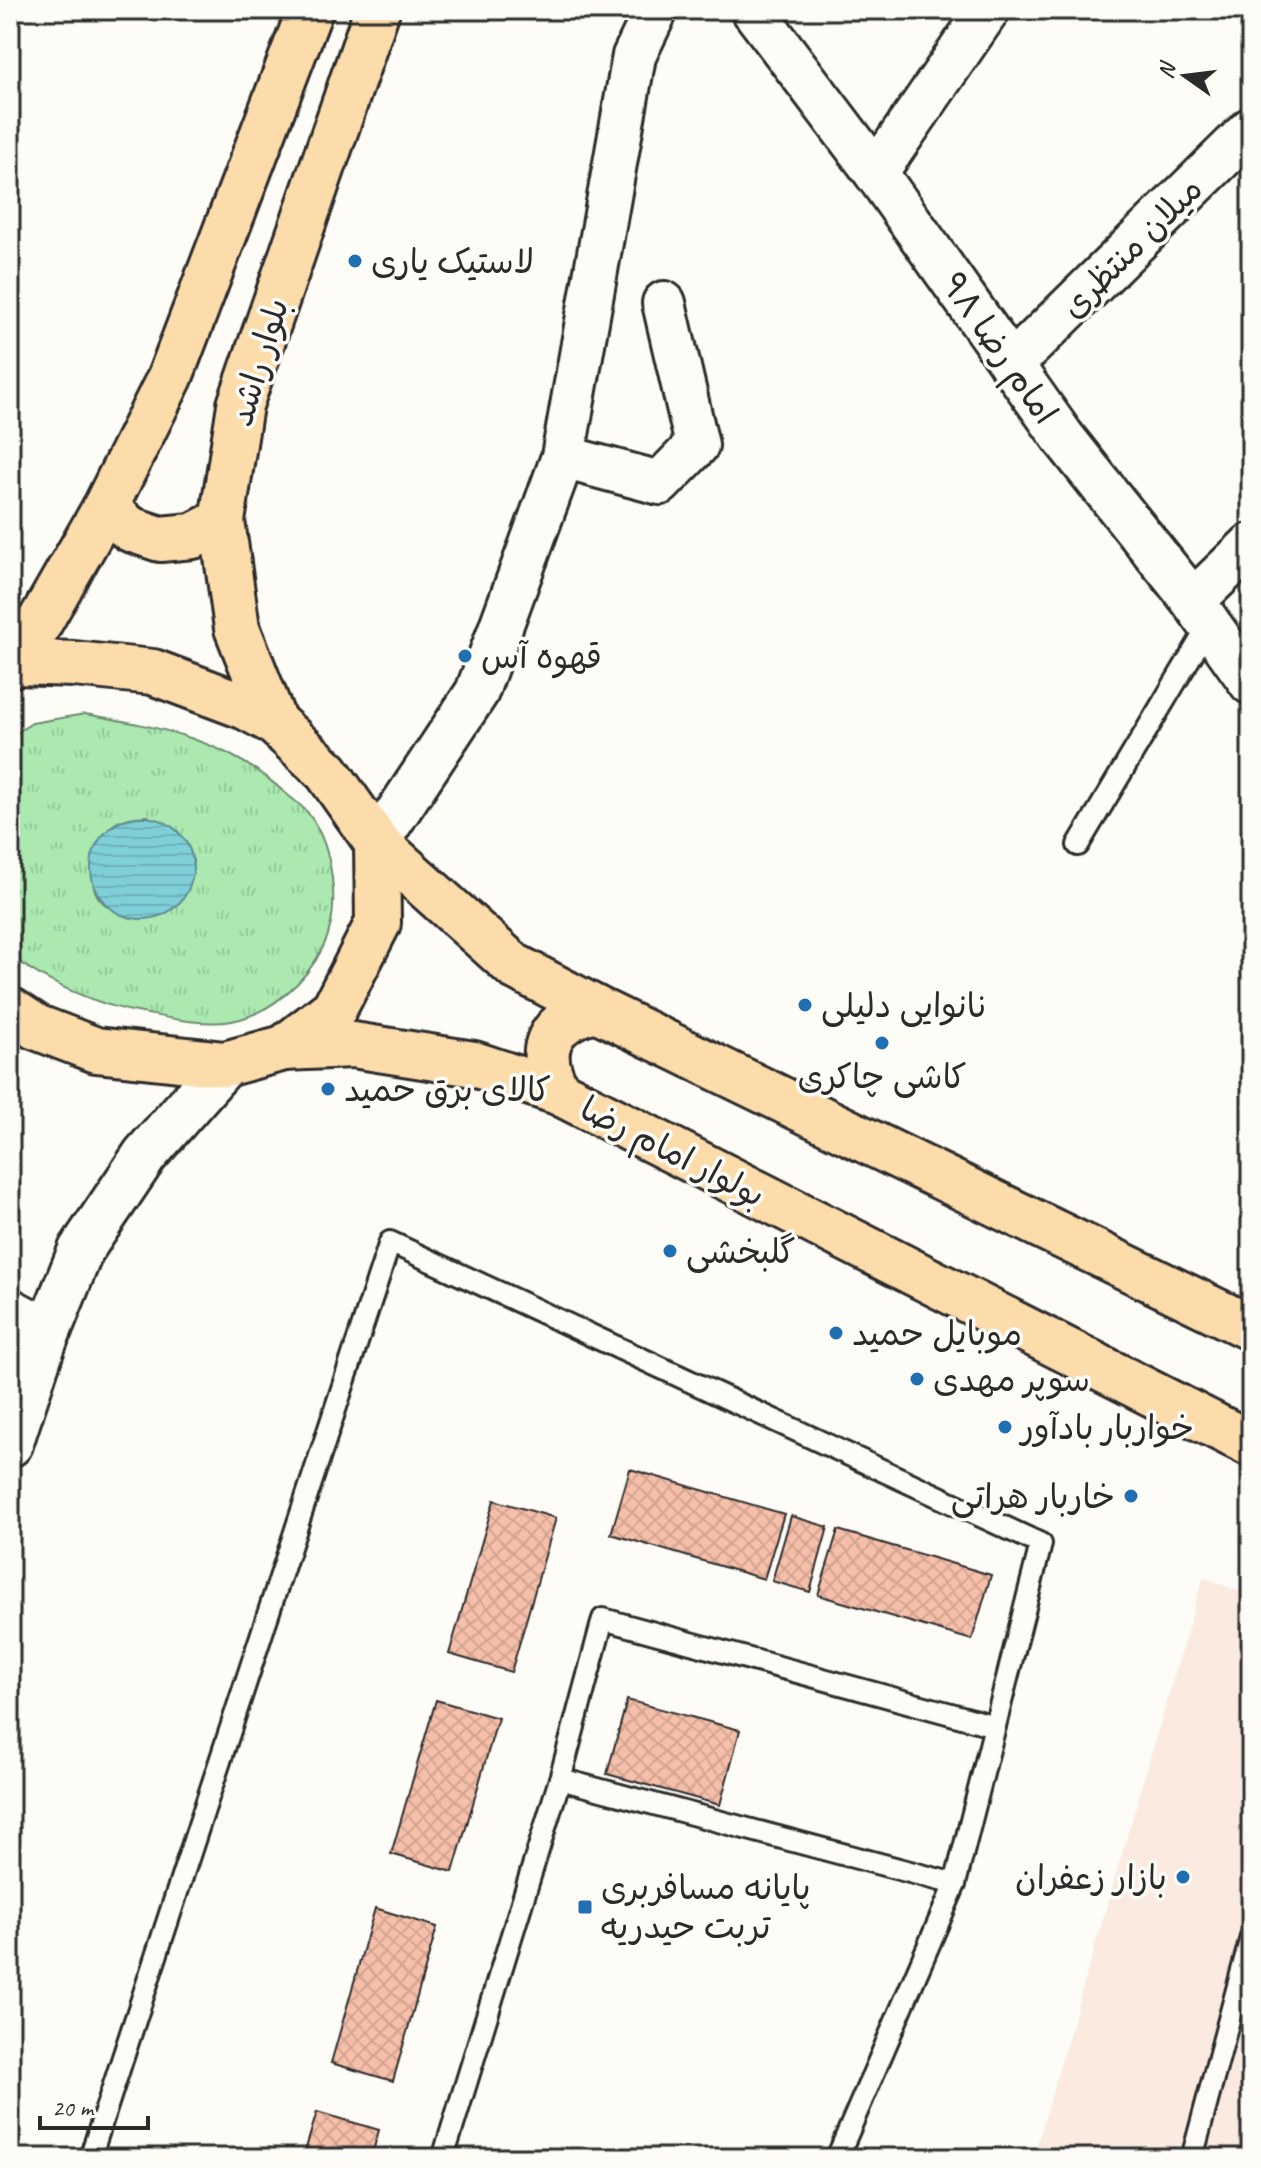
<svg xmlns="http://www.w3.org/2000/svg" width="1261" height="2168" font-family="Caveat,'Playpen Sans Arabic',sans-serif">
<defs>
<pattern id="grass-tufts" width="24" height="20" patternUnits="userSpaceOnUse" patternTransform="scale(2)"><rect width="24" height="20" fill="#abe9b1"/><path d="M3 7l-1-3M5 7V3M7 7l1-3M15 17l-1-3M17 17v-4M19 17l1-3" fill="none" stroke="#93c898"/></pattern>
<pattern id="water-rules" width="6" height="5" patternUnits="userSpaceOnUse" patternTransform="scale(2)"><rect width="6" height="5" fill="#7fcfd9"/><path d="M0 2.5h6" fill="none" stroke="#6eb2ba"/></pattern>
<pattern id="building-cross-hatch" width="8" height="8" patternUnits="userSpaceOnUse" patternTransform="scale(2)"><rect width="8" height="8" fill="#f6bfa9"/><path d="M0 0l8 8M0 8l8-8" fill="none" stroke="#d3a492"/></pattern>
</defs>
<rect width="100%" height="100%" fill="#fdfcf7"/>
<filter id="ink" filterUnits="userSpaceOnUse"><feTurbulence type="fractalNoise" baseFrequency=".0125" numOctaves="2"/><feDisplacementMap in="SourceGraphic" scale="16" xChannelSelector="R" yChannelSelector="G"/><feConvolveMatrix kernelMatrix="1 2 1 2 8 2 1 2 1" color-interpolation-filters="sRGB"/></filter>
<g filter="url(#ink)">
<!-- built -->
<path fill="#fbeae0" d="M1203,1577L1251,1596V2158H1033Z"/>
<!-- grass -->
<path fill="url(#grass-tufts)" stroke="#6b8a6e" stroke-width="2" fill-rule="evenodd" d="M85,714C160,727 228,740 285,793C293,799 302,806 308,813C333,846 342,909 323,947C307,981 270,1014 232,1021C205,1026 168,1018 142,1013C100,1006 42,982 10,954V737L32,723ZM148,816L193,860C193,942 96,925 93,882C93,873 97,861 99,852C104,823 121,817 148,816Z"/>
<!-- water -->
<circle fill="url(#water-rules)" stroke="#5d8d93" stroke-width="2" cx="142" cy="868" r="51"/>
<!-- building -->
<g fill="url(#building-cross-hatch)" stroke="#2b2b2b" stroke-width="2">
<path d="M630,1469L784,1514L764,1579L611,1534Z"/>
<path d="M494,1500L556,1518L511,1672L449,1654Z"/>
<path d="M791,1516L828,1527L810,1592L772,1581Z"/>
<path d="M838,1530L991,1575L972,1640L818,1595Z"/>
<path d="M436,1700L498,1718L453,1872L391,1854Z"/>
<path d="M627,1700L740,1730L720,1805L607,1774Z"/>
<path d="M375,1908L437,1927L393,2081L331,2063Z"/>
<path d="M317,2112L379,2130L371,2158H303Z"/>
</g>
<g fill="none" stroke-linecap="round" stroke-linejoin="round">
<defs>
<g id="service">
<path d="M1078,845L1210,624"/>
<path d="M560,1779L603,1619L995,1726"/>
<path d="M90,2158L390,1242L1041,1544L955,1884"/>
<path d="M443,2158L560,1779L955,1884L837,2158"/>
<path d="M1192,2158L1251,1937"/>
</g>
<g id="minor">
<path d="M753,10L876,173L1062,436L1193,601L1251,683"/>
<path d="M876,173L988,10"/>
<path d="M1011,365L1251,129"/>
<path d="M563,457L660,483L697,445L664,303"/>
<path d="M1193,601L1251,545"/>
<path d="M377,843L477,692L563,457L634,56L656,10"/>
</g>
<g id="secondary">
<path d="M10,1311L27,1320L42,1347"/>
<path d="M10,1444L42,1347L81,1250L145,1155L225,1064"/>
</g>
<g id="primary">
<path d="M105,508L130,529L160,539L193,536L222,521"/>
<path d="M17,662L105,508L170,377L310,10"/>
<path d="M10,665L17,662L74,664L153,672L246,707L274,722L327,772L377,843L378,923L334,1009L284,1048L225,1064L96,1050L36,1027L10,1010"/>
<path d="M274,722L237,628L222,521L240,405L377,10"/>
<path d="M377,843L514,966L596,1009L1251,1328"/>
<path d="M284,1048L353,1045L474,1064L558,1092L1251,1444"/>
<path d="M558,1092C534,1049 549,1020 596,1009"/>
</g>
</defs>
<!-- service casing -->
<use href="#service" stroke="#2b2b2b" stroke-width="26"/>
<!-- minor casing -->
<use href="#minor" stroke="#2b2b2b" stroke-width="48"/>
<!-- secondary casing -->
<use href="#secondary" stroke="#2b2b2b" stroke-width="50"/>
<!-- primary casing -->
<use href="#primary" stroke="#2b2b2b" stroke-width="50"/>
<!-- service -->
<use href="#service" stroke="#fdfcf7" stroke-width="20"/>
<!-- minor -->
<use href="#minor" stroke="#fdfcf7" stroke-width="42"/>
<!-- secondary -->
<use href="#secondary" stroke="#fdfcf7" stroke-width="44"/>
<!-- primary -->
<use href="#primary" stroke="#fddcac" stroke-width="44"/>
</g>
</g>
<!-- markers -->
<g fill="#1f6fb2" stroke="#fdfcf7" stroke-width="3">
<circle cx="355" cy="261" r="8"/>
<circle cx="465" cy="656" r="8"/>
<circle cx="805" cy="1005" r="8"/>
<circle cx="882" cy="1043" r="8"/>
<circle cx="328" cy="1089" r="8"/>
<circle cx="670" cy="1251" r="8"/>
<circle cx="836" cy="1333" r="8"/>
<circle cx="917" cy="1379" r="8"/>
<circle cx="1005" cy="1427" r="8"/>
<circle cx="1131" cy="1496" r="8"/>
<circle cx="1183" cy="1877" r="8"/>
<rect x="577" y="1899" width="16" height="16" rx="4"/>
</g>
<g text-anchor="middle" stroke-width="7" stroke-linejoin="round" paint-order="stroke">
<!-- street labels -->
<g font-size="34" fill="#2b2b2b" stroke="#fdfcf7">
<text transform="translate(1131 247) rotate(-45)" y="12">میلان منتظری</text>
<text transform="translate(1000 348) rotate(55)" y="12">امام رضا ۹۸</text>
<text transform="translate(258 362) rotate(-73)" y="12">بلوار راشد</text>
<text transform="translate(673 1151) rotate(27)" y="12">بولوار امام رضا</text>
</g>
<!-- poi labels -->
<g font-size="34" fill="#2b2b2b" stroke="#fdfcf7" text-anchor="start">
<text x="371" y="273">لاستیک یاری</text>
<text x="481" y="668">قهوه آس</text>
<text x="821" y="1017">نانوایی دلیلی</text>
<text x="882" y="1088" text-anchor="middle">کاشی چاکری</text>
<text x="344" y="1101">کالای برق حمید</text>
<text x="686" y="1263">گلبخشی</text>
<text x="852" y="1345">موبایل حمید</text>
<text x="933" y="1391">سوپر مهدی</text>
<text x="1021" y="1439">خواربار بادآور</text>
<text x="1115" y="1508" text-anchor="end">خاربار هراتی</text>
<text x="1167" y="1889" text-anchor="end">بازار زعفران</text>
<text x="601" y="1899">پایانه مسافربری<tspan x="601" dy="39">تربت حیدریه</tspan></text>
</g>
</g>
<!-- margin -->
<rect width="1261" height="2168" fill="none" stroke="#fdfcf7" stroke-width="40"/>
<rect x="20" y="20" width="1221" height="2128" fill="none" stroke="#2b2b2b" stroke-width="3" filter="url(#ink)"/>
<!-- north arrow -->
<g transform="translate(1185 76) rotate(284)" stroke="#fdfcf7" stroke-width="6" paint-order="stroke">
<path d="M0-6L14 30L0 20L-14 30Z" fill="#2b2b2b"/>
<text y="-12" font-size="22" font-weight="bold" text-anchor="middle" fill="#2b2b2b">N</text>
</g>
<!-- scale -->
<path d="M40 2116v12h108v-12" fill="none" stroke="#2b2b2b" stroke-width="4"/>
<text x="52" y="2116" font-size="24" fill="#2b2b2b" stroke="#fdfcf7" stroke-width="6" paint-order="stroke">20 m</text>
</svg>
